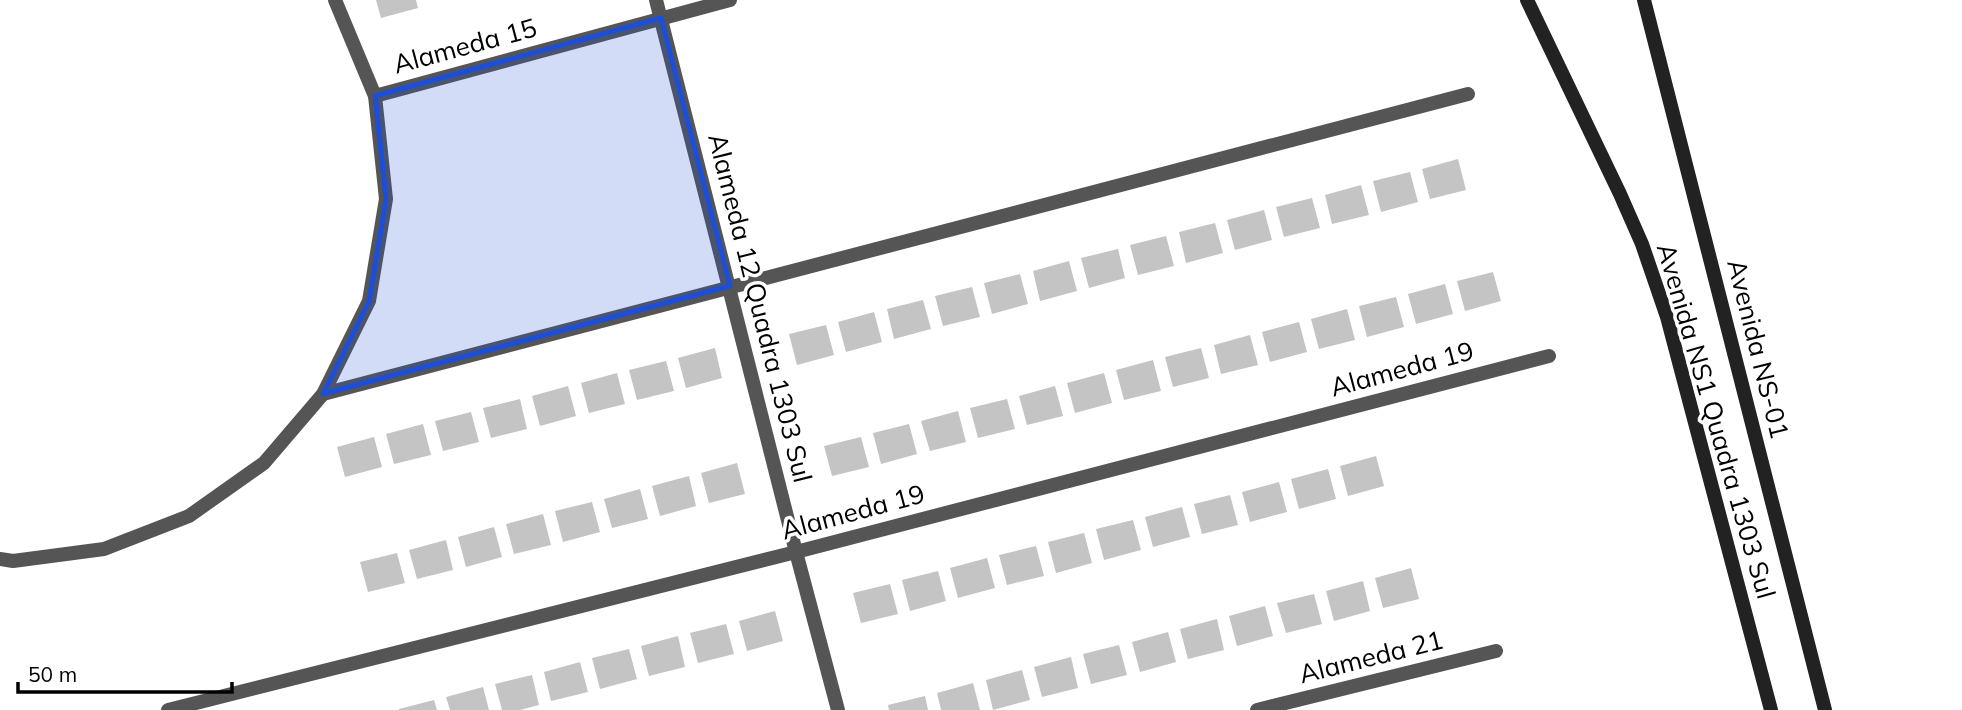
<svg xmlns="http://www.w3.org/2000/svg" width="1962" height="710" font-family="Mulish,sans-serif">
<rect width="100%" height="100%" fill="#fff"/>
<!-- building -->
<g fill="#c4c4c4">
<path d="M376,0H416L418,8L381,18Z"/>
<path d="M1458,159L1466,190L1430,199L1422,169Z"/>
<path d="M1410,172L1418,202L1381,212L1373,181Z"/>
<path d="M1361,185L1369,215L1332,224L1325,195Z"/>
<path d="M1312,198L1320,228L1284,237L1276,207Z"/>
<path d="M1264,210L1272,240L1235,250L1227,220Z"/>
<path d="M1215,223L1223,253L1186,263L1179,232Z"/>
<path d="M1166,236L1174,266L1138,275L1130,245Z"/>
<path d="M1118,249L1125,278L1089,288L1081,258Z"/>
<path d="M1069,261L1077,291L1040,301L1033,271Z"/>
<path d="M1493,272L1501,301L1465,311L1457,281Z"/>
<path d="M1020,274L1028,304L992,314L984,283Z"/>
<path d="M1445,284L1453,314L1416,324L1408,294Z"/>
<path d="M972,287L980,317L943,326L935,296Z"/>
<path d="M1396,297L1404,327L1367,337L1359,306Z"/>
<path d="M923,300L931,329L894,339L887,309Z"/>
<path d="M1347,309L1355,340L1319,349L1311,319Z"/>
<path d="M874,312L882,342L846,352L838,322Z"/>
<path d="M1299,322L1307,352L1270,362L1262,332Z"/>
<path d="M826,325L834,355L797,365L789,334Z"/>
<path d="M1250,335L1258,365L1221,374L1214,345Z"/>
<path d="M715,348L722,378L686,388L678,358Z"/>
<path d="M1201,348L1209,378L1173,387L1165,357Z"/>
<path d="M1153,360L1161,391L1124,400L1116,370Z"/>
<path d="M666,361L674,391L637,400L629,370Z"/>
<path d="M617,373L625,404L589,413L581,383Z"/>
<path d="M1104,373L1112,403L1075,413L1067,383Z"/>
<path d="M568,386L576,416L540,426L532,396Z"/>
<path d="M1055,386L1063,416L1027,425L1019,396Z"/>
<path d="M520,399L527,429L491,438L483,408Z"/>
<path d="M1007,399L1015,429L978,438L970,408Z"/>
<path d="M958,411L966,442L930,451L921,421Z"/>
<path d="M471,412L479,442L443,451L435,421Z"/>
<path d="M423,424L431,455L394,464L386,434Z"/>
<path d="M909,424L917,454L881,464L873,433Z"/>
<path d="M374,437L382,467L345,477L337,447Z"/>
<path d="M861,437L869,467L832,476L824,446Z"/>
<path d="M1376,456L1384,486L1348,496L1340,466Z"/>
<path d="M737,463L745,494L709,503L701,473Z"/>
<path d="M1328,469L1336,499L1299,509L1291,479Z"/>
<path d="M689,476L696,506L660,516L652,486Z"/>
<path d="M1279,482L1287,512L1250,522L1242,492Z"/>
<path d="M640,489L648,519L612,528L604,499Z"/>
<path d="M1230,495L1238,525L1202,534L1194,504Z"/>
<path d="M592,502L600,532L563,542L555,511Z"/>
<path d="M1182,507L1190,537L1153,547L1145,517Z"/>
<path d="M543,514L551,545L514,554L506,524Z"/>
<path d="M1133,520L1141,550L1104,560L1096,529Z"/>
<path d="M494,527L502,557L466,567L458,537Z"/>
<path d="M1084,533L1092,563L1056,573L1048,542Z"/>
<path d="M446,540L453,570L417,579L409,550Z"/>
<path d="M1036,546L1044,576L1007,585L999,555Z"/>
<path d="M397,553L405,583L368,592L360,562Z"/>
<path d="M987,558L995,588L958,598L950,568Z"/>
<path d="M1411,568L1419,599L1383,608L1375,578Z"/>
<path d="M938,571L946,601L910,611L902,580Z"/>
<path d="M1363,581L1370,611L1334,621L1326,591Z"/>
<path d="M890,584L898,614L861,623L853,593Z"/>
<path d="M1314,594L1322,624L1286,633L1277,603Z"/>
<path d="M1265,606L1273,636L1237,646L1229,616Z"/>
<path d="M775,611L783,641L747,651L739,621Z"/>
<path d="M1217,619L1224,650L1188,659L1180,629Z"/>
<path d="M726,624L734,654L698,663L690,633Z"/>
<path d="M1168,632L1176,662L1140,672L1132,642Z"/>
<path d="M678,636L685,667L649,676L641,646Z"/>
<path d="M1119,645L1127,675L1091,684L1083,654Z"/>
<path d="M629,649L637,679L600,689L592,658Z"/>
<path d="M1071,657L1078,688L1042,697L1034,667Z"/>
<path d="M580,662L588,692L551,701L544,672Z"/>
<path d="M1022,670L1030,700L993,710L986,680Z"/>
<path d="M532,675L539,705L520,710H502L495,684Z"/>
<path d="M973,683L980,710H941L937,693Z"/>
<path d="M483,687L489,710H450L446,697Z"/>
<path d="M925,696L928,710H889L888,705Z"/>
<path d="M434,700L437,710H399V709Z"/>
</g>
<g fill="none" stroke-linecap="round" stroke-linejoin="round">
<!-- street -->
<g stroke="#555" stroke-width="14">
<path d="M656,0L796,552L838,710"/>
<path d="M375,96L730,0"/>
<path d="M323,394L1468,94"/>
<path d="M0,559L13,561L104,549L189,516L264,463L323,394L369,301L386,199L375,96L335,0"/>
<path d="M168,710L796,552L1549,356"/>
<path d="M1257,710L1496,651"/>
</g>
<!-- secondary -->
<g stroke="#222" stroke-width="14">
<path d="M1527,0L1620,194L1642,244L1667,317L1771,710"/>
<path d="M1644,0L1825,710"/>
</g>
</g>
<!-- marked area -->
<path fill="#1d4ed8" fill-opacity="0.2" stroke="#1d4ed8" stroke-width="5" stroke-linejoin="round" d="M661,18L730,286L323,394L369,301L386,199L375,96Z"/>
<g text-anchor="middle" stroke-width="7" stroke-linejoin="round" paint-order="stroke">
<!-- street labels -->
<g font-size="26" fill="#000" stroke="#fff">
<text transform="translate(465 46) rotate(-15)" y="9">Alameda 15</text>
<text transform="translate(760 308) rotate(76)" y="9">Alameda 12 Quadra 1303 Sul</text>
<text transform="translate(1758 349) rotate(76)" y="9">Avenida NS-01</text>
<text transform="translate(1402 369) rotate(-15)" y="9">Alameda 19</text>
<text transform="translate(1716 421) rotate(74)" y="9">Avenida NS1 Quadra 1303 Sul</text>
<text transform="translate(853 512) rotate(-15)" y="9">Alameda 19</text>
<text transform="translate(1371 657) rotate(-14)" y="9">Alameda 21</text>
</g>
</g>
<!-- scale -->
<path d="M18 682v10h214v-10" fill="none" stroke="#000000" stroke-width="3.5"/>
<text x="28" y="682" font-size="21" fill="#000000" stroke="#ffffff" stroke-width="5" paint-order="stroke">50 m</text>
</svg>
